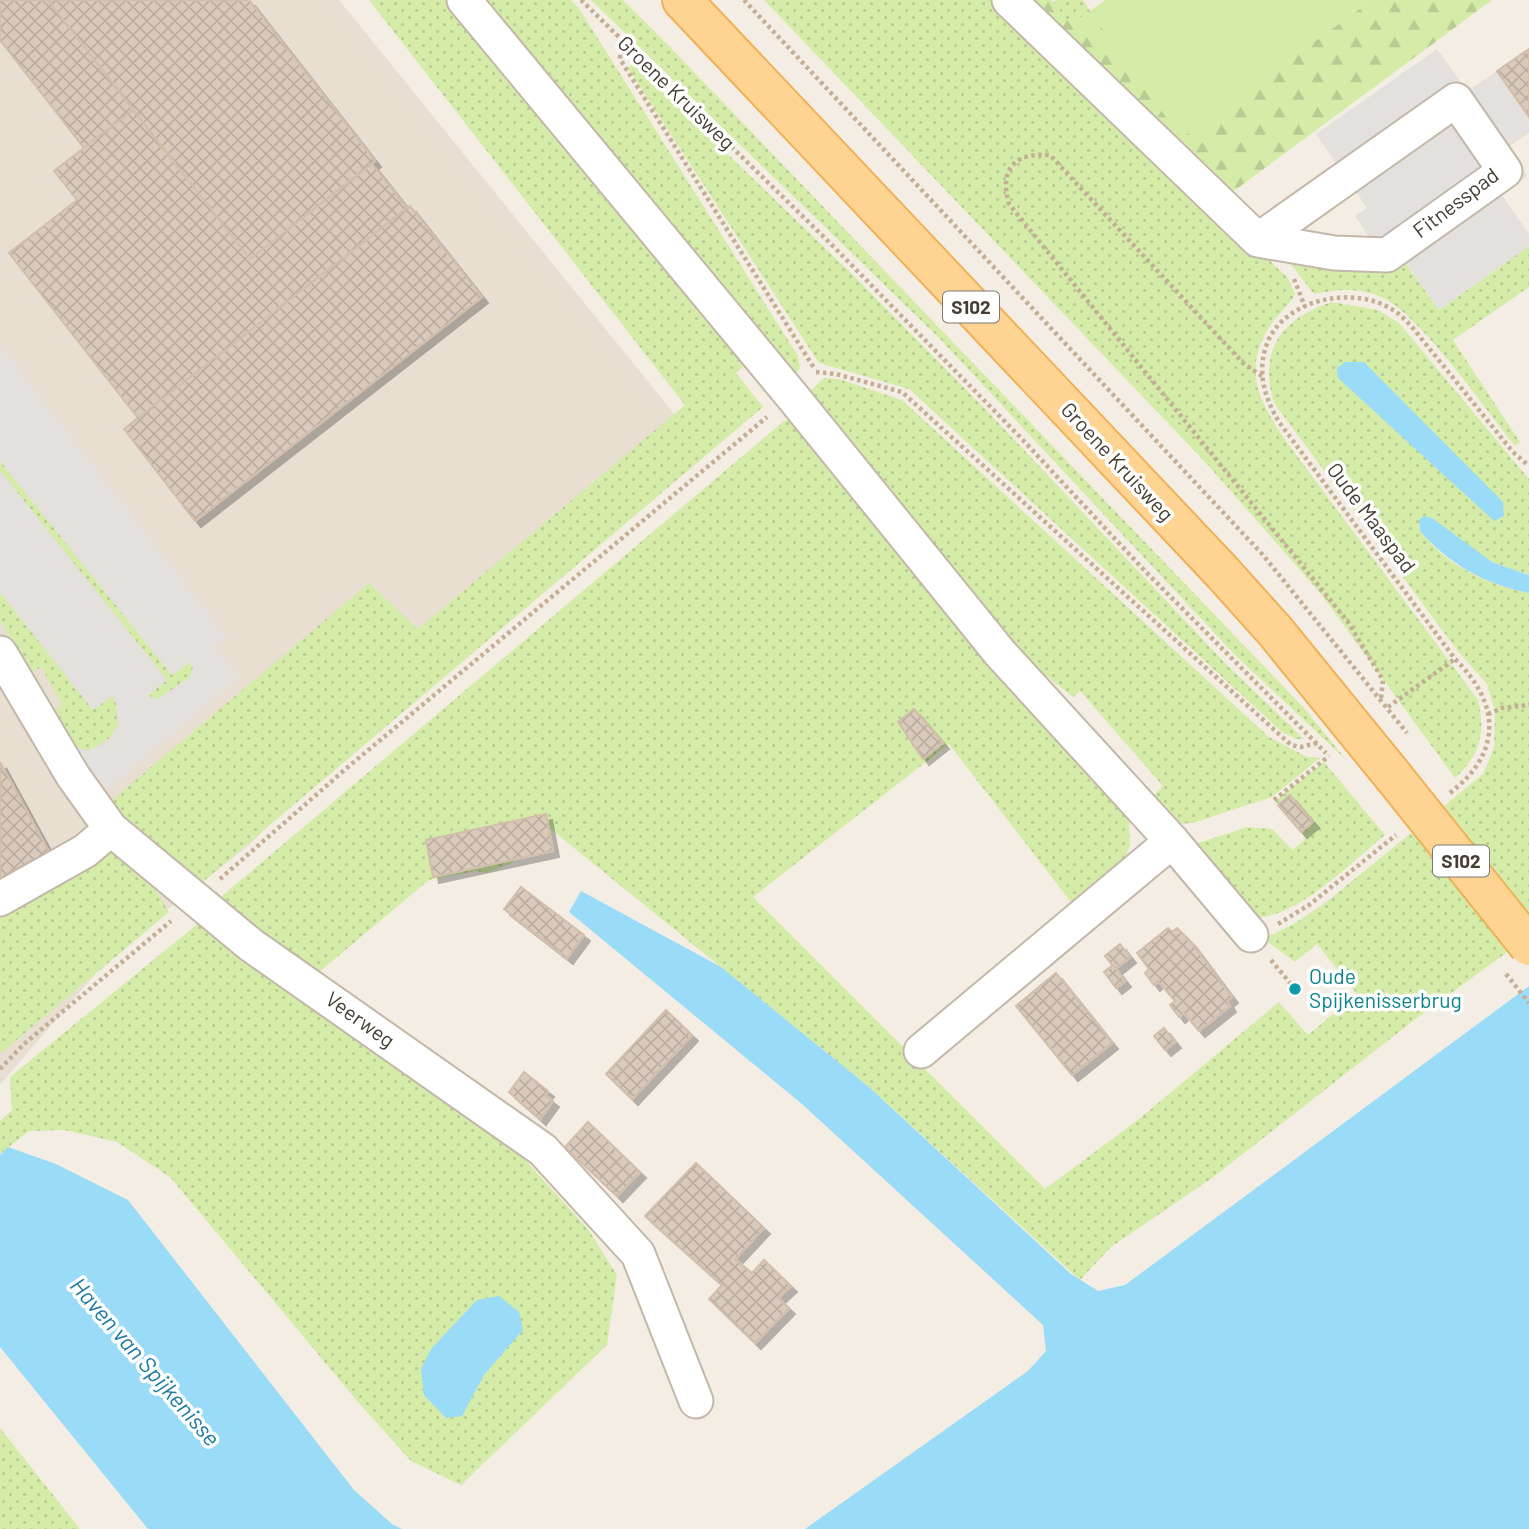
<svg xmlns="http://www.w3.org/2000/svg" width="1529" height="1529" font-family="Barlow,sans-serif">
<defs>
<pattern id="green-dots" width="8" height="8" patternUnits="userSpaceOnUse" patternTransform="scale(1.75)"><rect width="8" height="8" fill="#d5eca9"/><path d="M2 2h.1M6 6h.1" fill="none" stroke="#b8cb92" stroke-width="1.8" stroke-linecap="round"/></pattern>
<pattern id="forest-firs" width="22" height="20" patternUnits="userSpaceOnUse" patternTransform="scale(1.75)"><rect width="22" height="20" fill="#d5eca9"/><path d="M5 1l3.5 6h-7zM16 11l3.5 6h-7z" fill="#b8cb92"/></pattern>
<pattern id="building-cross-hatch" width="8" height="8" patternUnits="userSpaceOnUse" patternTransform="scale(1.75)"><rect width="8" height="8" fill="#d9cabb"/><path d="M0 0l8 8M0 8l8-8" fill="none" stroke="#bcaea1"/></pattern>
<filter id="shadow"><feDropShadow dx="6" dy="6" stdDeviation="0" flood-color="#0004"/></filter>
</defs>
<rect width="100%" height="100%" fill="#f4ede4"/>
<!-- residential -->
<path fill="#e8dfd2" d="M0,0H339L680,421L249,845L115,951L0,1085Z"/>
<!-- green -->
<g fill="url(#green-dots)">
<path d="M369,0H449L751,360L736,373L763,407L204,881H198L105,806L369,583L418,629L685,405Z"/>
<path d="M474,0H571L578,7L798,356L800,368L796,374L788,375Z"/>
<path d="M591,0H623L670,47L1305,709L1347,761L1234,654L940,339Z"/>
<path d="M764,0H998L1288,278L1295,294C1289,306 1280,312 1272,323C1241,370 1258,399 1286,441L1478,700C1486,732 1480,756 1455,778L1321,594L1207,464Z"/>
<path d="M1056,0H1083L1090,11L1071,25L1053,2Z"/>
<path d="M633,63L855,277L989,413L1226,664L1304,739H1297L1282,732L909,389L819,363L628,68Z"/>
<path d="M1529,246V287L1453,340L1520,442L1515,446C1485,409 1422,317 1383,298C1361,287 1337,289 1314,294L1283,254L1404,261L1439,310Z"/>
<path d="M1332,302L1378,310L1399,323L1529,479V575L1492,562L1424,516L1420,520L1419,528C1443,565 1487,584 1529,593V936L1413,1021L1212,1178L1111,1247L1080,1280L869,1087L542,822L512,863L486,873L477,871L429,880L312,978L221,906L222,896L784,421L792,418L1129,820L1130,846L1124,860L1074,906L949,744L753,897L1045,1189L1139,1119L1279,1002L1308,1035L1357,994L1317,944L1295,962L1264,939L1297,922L1329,900L1483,774L1494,748L1495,711L1487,684L1457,650L1274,403C1258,350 1282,318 1332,302Z"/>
<path d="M824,378L839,379L902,400L1269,737L1305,756L1320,758L1272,797L1193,823L1175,824L1147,802L1163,786L1080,691L1073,697L1008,646L809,392Z"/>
<path d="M0,461L172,675L190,662L193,668L190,677L157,700L148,695L167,680L0,471Z"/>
<path d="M0,592L93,710L112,696C130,723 111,743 86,751L70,744L52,712L62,705L41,667L30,673L0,620Z"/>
<path d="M1324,762L1385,835C1350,863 1299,917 1254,918L1189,846L1247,827L1272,829L1293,850L1306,838L1275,801Z"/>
<path d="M108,849L156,891L169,912L0,1054V911Z"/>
<path d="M206,917L516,1150L588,1229L617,1275L607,1345L461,1485L411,1461L358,1402L170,1177L117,1142L64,1130L29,1131L0,1154V1121L12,1110L10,1077Z"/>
<path d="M0,1428L80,1529H0Z"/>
</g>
<!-- forest -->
<path fill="url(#forest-firs)" d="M1022,0H1051L1071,25L1090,11L1182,137L1372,0H1492L1227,196Z"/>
<!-- pitch -->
<path fill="#d5eca9" d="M1105,0H1372L1181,138L1090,11Z"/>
<!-- parking -->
<g fill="#e4e0dd">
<path d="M1437,49L1467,91L1497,71L1529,117V133L1507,148L1527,176L1501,194L1529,234V246L1439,310L1387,236L1374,244L1355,216L1367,208L1316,134Z"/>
<path d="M0,345L227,637L214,646L240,677L108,789L70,744L86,751L107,743L118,725L116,702L112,696L93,710L0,592V471L167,680L148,695L157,700L190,677L193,668L190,662L172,675L0,461Z"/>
</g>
<!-- water -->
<g fill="#9adbf7">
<path d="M1345,362H1364L1503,502L1504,516L1494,521L1338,378L1337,368Z"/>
<path d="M1424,516L1432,518L1492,562L1529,575V593C1485,584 1450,565 1420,531L1419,520Z"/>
<path d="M581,891L721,967L869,1087L1071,1274L1098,1291L1125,1285L1529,986V1529H805L1028,1371L1046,1351L1043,1325L802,1104L569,912Z"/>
<path d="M8,1147L56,1164L128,1200L354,1490L392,1524L402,1529H148L0,1347V1155Z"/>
<path d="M499,1296L519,1312L523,1330L484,1375L462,1416L446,1418L424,1395L421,1369L431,1349L477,1300Z"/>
</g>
<!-- building -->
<g fill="url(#building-cross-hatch)" stroke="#d2beab" stroke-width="2" filter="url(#shadow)">
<path d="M0,0H48L133,110L84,148L0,40Z"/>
<path d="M48,0H249L375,161L250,259Z"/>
<path d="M1529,49V117L1497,71Z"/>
<path d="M133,110L250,259L372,164L407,208L138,418L9,253L77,200L54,171Z"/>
<path d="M410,206L482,297L195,521L124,429Z"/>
<path d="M914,709L943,743L923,759L898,722Z"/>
<path d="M0,762L53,859L33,870L28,862L4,876L9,884L0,889Z"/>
<path d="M1290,795L1313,822L1301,832L1278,805Z"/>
<path d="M546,814L553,851L433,877L426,840Z"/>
<path d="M521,887L584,935L567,958L504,909Z"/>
<path d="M1168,928L1172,932L1177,928L1190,941L1232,997L1227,1001L1230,1006L1199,1031L1184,1013L1179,1017L1170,1005L1175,1001L1158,981L1154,985L1145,973L1149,969L1137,953Z"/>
<path d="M1120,944L1130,957L1115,969L1105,956Z"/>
<path d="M1113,965L1125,981L1116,988L1104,972Z"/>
<path d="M1056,973L1112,1043L1072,1075L1016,1006Z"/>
<path d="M666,1010L692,1035L632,1099L606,1074Z"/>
<path d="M1164,1028L1175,1042L1165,1050L1154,1036Z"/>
<path d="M524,1072L548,1091L545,1095L553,1101L540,1119L509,1092Z"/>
<path d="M588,1122L640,1172L617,1196L565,1147Z"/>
<path d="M696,1163L764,1228L735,1259L752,1273L764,1260L791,1286L778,1298L789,1308L755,1343L709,1299L722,1285L645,1216Z"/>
</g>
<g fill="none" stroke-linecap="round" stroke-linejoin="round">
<defs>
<g id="minor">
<path d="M464,0L792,396L1000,653L1172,841L1251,935"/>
<path d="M1009,0L1258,240L1334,253L1387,255L1505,171L1456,100L1258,240"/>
<path d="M0,653L73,776L111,829L251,945L543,1150L638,1254L696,1401"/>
<path d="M0,899L85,851L111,829"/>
<path d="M921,1051L1172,841"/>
</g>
<path id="major" d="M682,0L1223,573L1275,631L1393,776"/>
</defs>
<!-- minor casing -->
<use href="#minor" stroke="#c3b7a9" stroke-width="37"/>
<!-- major casing -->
<use href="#major" stroke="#efb057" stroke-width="42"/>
<!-- path -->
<g stroke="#c3ae96" stroke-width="4.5" stroke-dasharray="3.5 3.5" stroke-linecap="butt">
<path d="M581,0L826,239L1022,439L1144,570L1326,753"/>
<path d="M744,0L1263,555L1407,733"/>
<path d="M620,41V59L814,368"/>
<path d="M1294,279L1305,307"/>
<path d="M816,372L836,374L902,392L1291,745L1301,747L1317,743"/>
<path d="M1262,376L1244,364L1050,155C1014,152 999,170 1009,204L1348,622L1383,680L1381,699"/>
<path d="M1388,707L1455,659"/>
<path d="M1488,714L1502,708L1529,705"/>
<path d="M1450,793C1502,753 1501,704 1455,659L1279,422C1264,397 1256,370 1268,341C1287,298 1355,285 1393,310C1409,320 1421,339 1433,353C1460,386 1486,419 1513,452L1529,466"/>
<path d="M1274,800L1329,756"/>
<path d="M220,879L348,767L767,417"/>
<path d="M1278,924L1309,905L1396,835"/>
<path d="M1271,960L1295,989"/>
<path d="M0,1069L24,1044L171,921"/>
</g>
<!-- minor -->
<use href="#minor" stroke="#fff" stroke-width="33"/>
<!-- major -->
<use href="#major" stroke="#ffd492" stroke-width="38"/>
<defs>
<path id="major-bridge" d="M1393,776L1529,946"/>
</defs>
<!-- major-bridge casing -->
<use href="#major-bridge" stroke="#efb057" stroke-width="42" stroke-linecap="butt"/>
<!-- path-bridge -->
<path stroke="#c3ae96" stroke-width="4.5" stroke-dasharray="3.5 3.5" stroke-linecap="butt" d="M1506,974L1529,1003"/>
<!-- major-bridge -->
<use href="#major-bridge" stroke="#ffd492" stroke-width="38"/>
</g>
<!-- markers -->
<circle fill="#0f9aa8" stroke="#fff" stroke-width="2.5" cx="1295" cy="989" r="7"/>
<g text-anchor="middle" stroke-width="7" stroke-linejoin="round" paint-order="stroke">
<!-- shield labels -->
<g fill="#fff" stroke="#7e7770" stroke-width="2">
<rect x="943" y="291.5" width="56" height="31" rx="5"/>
<rect x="1433" y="845.5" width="56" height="31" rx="5"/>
</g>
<g font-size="19" font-weight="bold" fill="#463d33">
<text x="971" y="314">S102</text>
<text x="1461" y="868">S102</text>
</g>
<!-- street labels -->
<g font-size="21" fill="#463d33" stroke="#fff">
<text transform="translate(676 93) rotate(44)" y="7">Groene Kruisweg</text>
<text transform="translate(1456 203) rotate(-37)" y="7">Fitnesspad</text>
<text transform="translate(1117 462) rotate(47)" y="7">Groene Kruisweg</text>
<text transform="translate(1371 518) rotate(53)" y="7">Oude Maaspad</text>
<text transform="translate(360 1020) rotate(36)" y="7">Veerweg</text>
</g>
<!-- culture labels -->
<g font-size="21" fill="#0d838f" stroke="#fff" text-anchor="start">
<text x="1309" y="984">Oude<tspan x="1309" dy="24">Spijkenisserbrug</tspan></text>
</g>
<!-- water labels -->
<g font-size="23" font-style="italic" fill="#207aa2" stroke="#fff">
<text transform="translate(145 1362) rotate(49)" y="8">Haven van Spijkenisse</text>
</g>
</g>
</svg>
